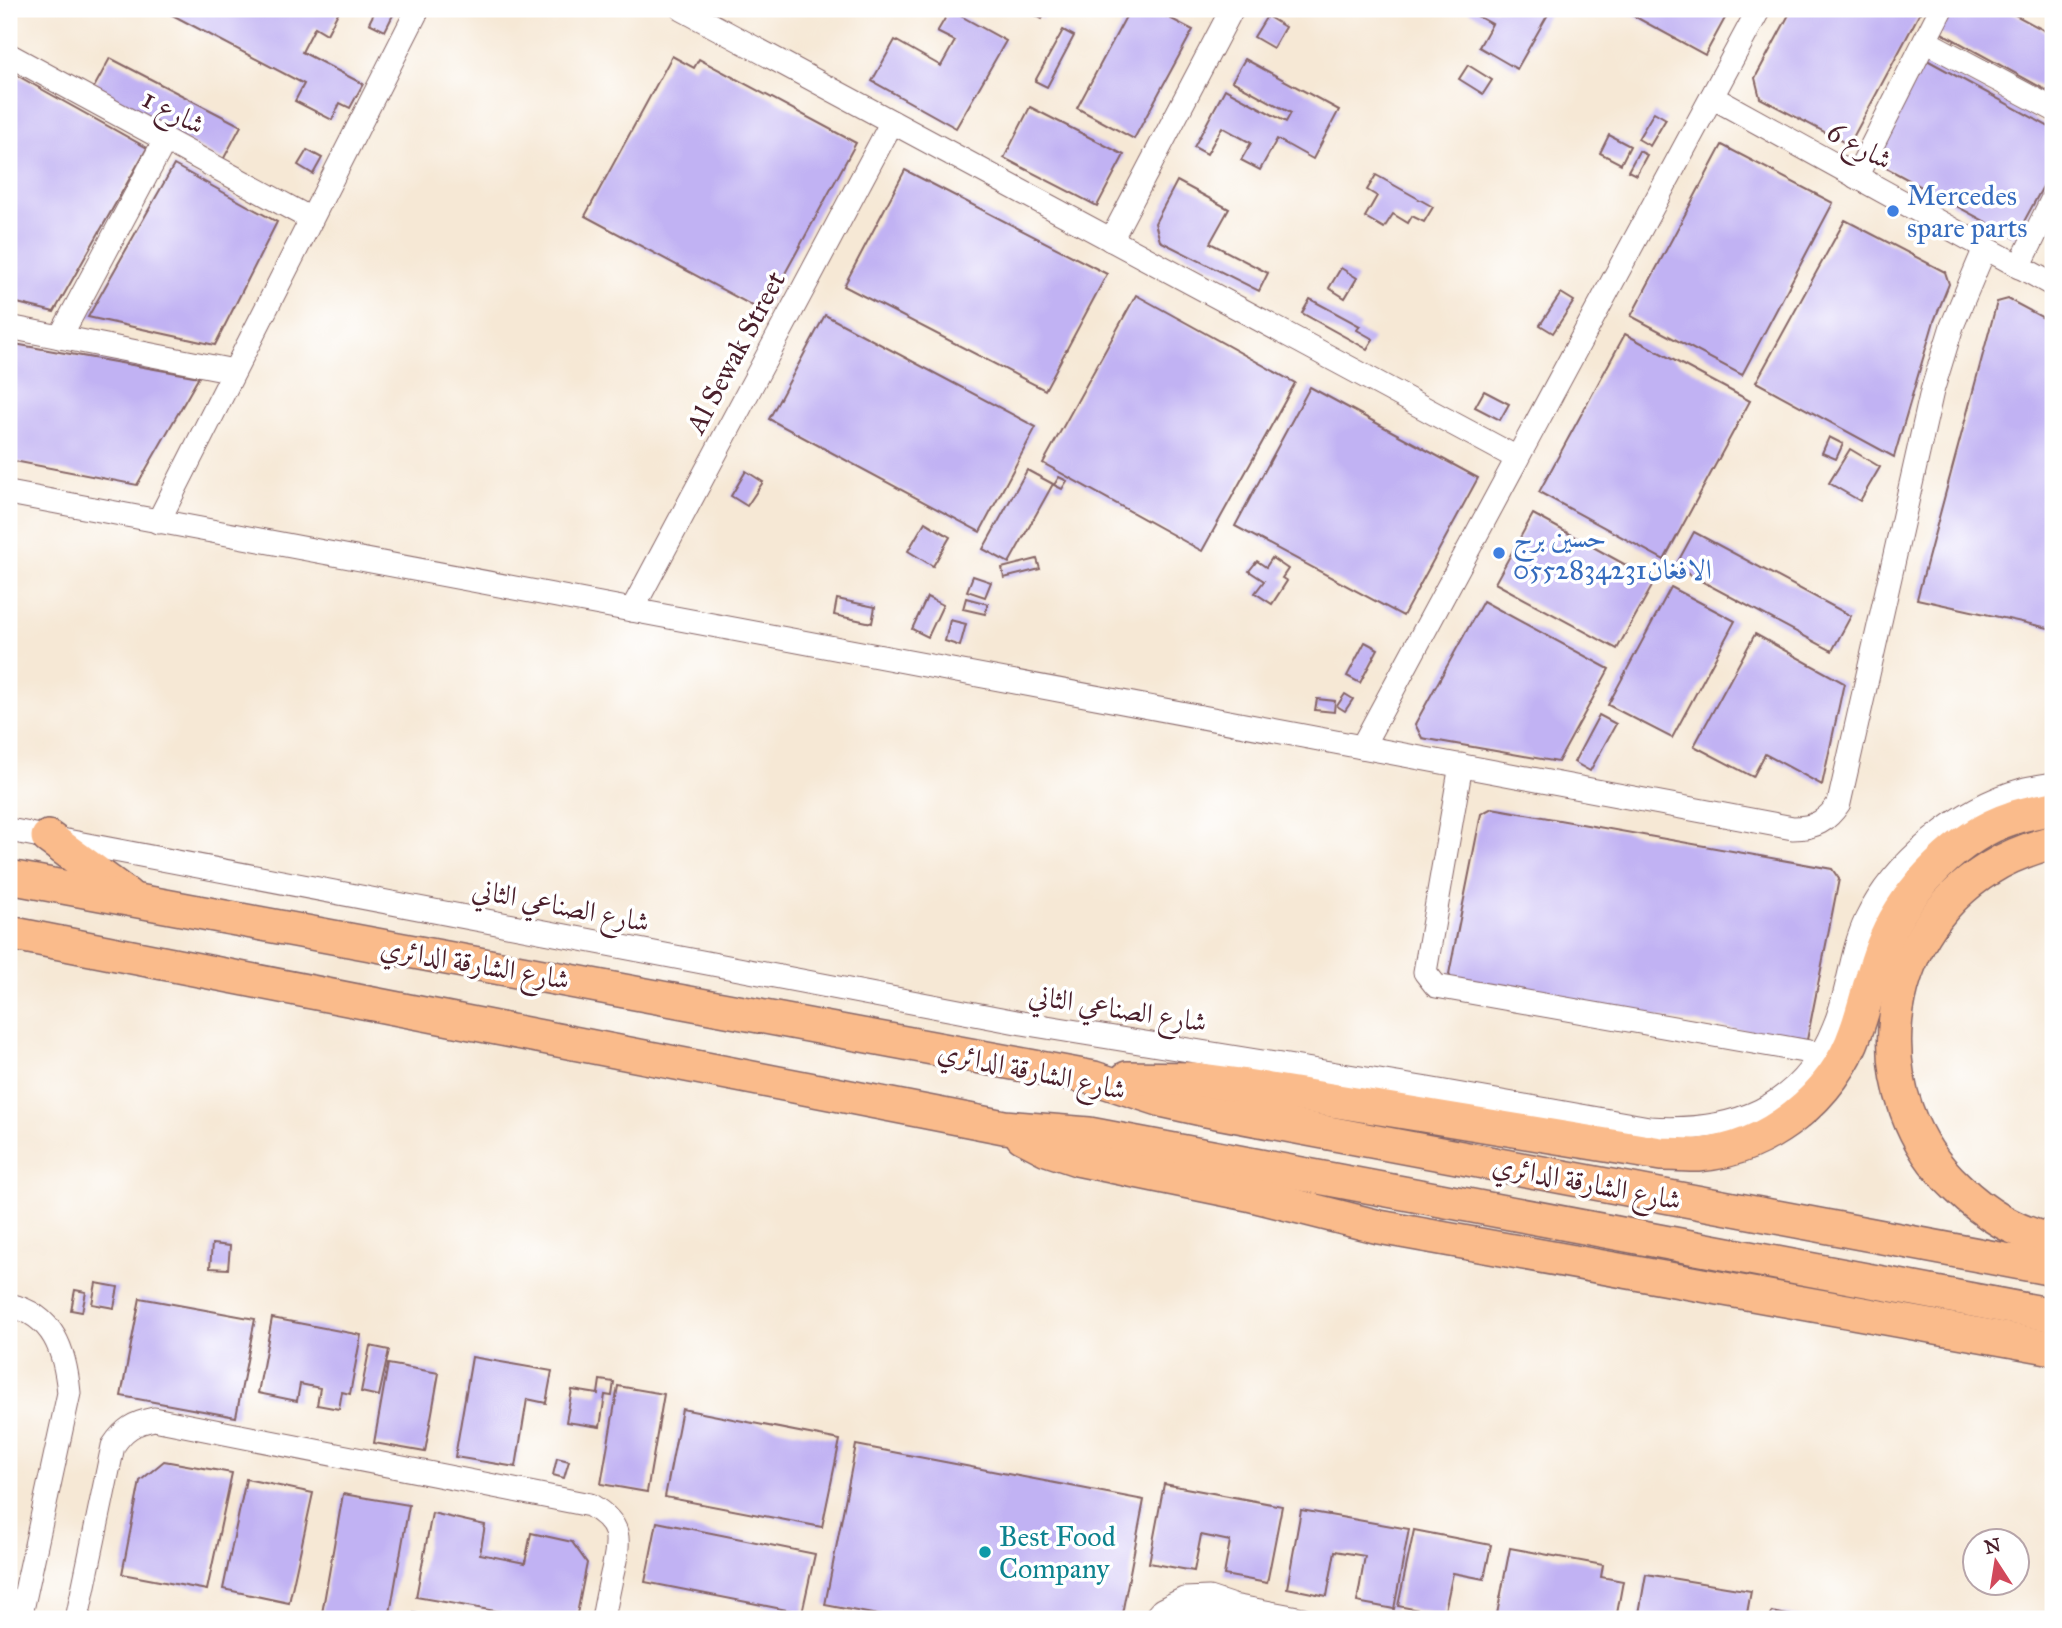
<svg xmlns="http://www.w3.org/2000/svg" width="2062" height="1628" font-family="'IM FELL Great Primer',Amiri,serif">
<rect width="100%" height="100%" fill="#fff"/>
<filter id="ink" filterUnits="userSpaceOnUse"><feTurbulence type="fractalNoise" baseFrequency=".0143" numOctaves="2"/><feDisplacementMap in="SourceGraphic" scale="14" xChannelSelector="R" yChannelSelector="G"/><feConvolveMatrix kernelMatrix="1 2 1 2 8 2 1 2 1" color-interpolation-filters="sRGB"/></filter>
<filter id="wash" filterUnits="userSpaceOnUse"><feTurbulence type="fractalNoise" baseFrequency=".00686" numOctaves="4" result="noise"/><feDisplacementMap in="SourceGraphic" scale="28" xChannelSelector="R" yChannelSelector="G"/><feGaussianBlur stdDeviation="1.57" result="paint"/><feColorMatrix in="noise" values="0 0 0 0 0 0 0 0 0 0 0 0 0 0 0 0 0 1.4 0 .05"/><feComposite in="paint" operator="in"/></filter>
<g filter="url(#wash)">
<rect width="100%" height="100%" fill="#f6e8d5"/>
<g id="blocks">
<!-- building -->
<g fill="#c1b2f3">
<path d="M161,9H340L327,34L315,27L302,52L363,84L350,108L340,103L332,120L295,101L304,84Z"/>
<path d="M376,9H396L385,31L369,23Z"/>
<path d="M1023,9H1048L1042,19Z"/>
<path d="M1130,9H1152L1193,30L1134,139L1077,108Z"/>
<path d="M1470,9H1551L1517,69L1479,47L1492,24L1468,11Z"/>
<path d="M1621,9H1730L1705,55Z"/>
<path d="M1792,9H1922L1849,145L1760,98L1755,78Z"/>
<path d="M1950,9H2004L2053,35V94L1938,31Z"/>
<path d="M950,10L1006,41L956,128L872,81L895,40L941,66L955,41L937,32Z"/>
<path d="M1267,16L1285,27L1273,48L1254,37Z"/>
<path d="M1063,30L1074,36L1047,87L1035,81Z"/>
<path d="M672,56L694,68L699,59L856,143L764,312L585,216Z"/>
<path d="M110,58L241,126L223,160L92,91Z"/>
<path d="M1245,59L1339,110L1313,159L1277,139L1260,170L1241,160L1251,143L1222,127L1207,154L1194,147L1225,89L1286,122L1291,113L1232,81Z"/>
<path d="M1927,60L2053,129V168L2015,238L1872,160Z"/>
<path d="M1468,65L1492,80L1483,94L1459,79Z"/>
<path d="M9,71L147,148L54,312L9,301Z"/>
<path d="M1030,107L1124,155L1097,206L1004,158Z"/>
<path d="M1654,112L1666,119L1650,146L1638,139Z"/>
<path d="M1609,135L1630,146L1621,164L1600,153Z"/>
<path d="M1722,145L1833,203L1742,375L1631,316Z"/>
<path d="M307,150L322,158L313,174L298,165Z"/>
<path d="M1639,151L1647,155L1636,175L1628,171Z"/>
<path d="M174,165L277,222L215,345L88,317Z"/>
<path d="M905,170L1107,274L1045,390L844,286Z"/>
<path d="M1376,175L1433,207L1424,222L1412,216L1408,223L1393,214L1384,228L1365,217L1377,196L1367,190Z"/>
<path d="M1177,181L1229,209L1210,243L1268,273L1259,291L1160,241L1155,223Z"/>
<path d="M1845,220L1945,272L1949,284L1934,321L1894,457L1756,382Z"/>
<path d="M1341,268L1357,278L1345,298L1329,288Z"/>
<path d="M1561,293L1574,301L1553,333L1540,325Z"/>
<path d="M1136,295L1295,383L1202,551L1043,463Z"/>
<path d="M1310,299L1360,326L1357,330L1373,339L1367,349L1302,313Z"/>
<path d="M2008,299L2053,323V629L1917,599L1997,302Z"/>
<path d="M825,315L1036,427L980,532L769,419Z"/>
<path d="M1625,334L1750,401L1664,560L1539,492Z"/>
<path d="M9,343L199,377L137,485L9,460Z"/>
<path d="M1310,387L1478,478L1403,616L1235,526Z"/>
<path d="M1484,391L1509,404L1500,420L1475,407Z"/>
<path d="M1829,437L1843,444L1836,459L1822,453Z"/>
<path d="M1850,449L1880,467L1860,501L1829,483Z"/>
<path d="M1027,470L1053,484L1009,563L983,549Z"/>
<path d="M746,471L763,482L747,506L731,496Z"/>
<path d="M1059,477L1067,481L1062,489L1054,485Z"/>
<path d="M1533,514L1655,581L1617,649L1495,583Z"/>
<path d="M925,522L950,537L933,566L908,551Z"/>
<path d="M1694,532L1851,616L1832,651L1675,567Z"/>
<path d="M1272,558L1288,569L1282,578L1287,581L1272,604L1255,593L1264,581L1249,571L1257,561L1266,567Z"/>
<path d="M1037,559L1040,569L1004,578L1002,568Z"/>
<path d="M973,576L991,582L985,597L967,591Z"/>
<path d="M1671,587L1735,621L1672,738L1608,705Z"/>
<path d="M927,597L943,605L928,637L912,629Z"/>
<path d="M966,598L988,604L985,614L963,609Z"/>
<path d="M837,599L875,607L872,623L834,615Z"/>
<path d="M1483,601L1609,669L1558,762L1422,738L1415,724Z"/>
<path d="M950,620L966,624L960,646L945,641Z"/>
<path d="M1755,634L1844,683L1822,785L1765,754L1753,777L1694,746Z"/>
<path d="M1365,642L1378,649L1360,683L1347,676Z"/>
<path d="M1345,694L1353,699L1345,711L1337,706Z"/>
<path d="M1317,699L1335,701L1334,712L1315,710Z"/>
<path d="M1599,715L1616,724L1590,771L1574,762Z"/>
<path d="M1492,808L1832,869L1839,879L1807,1040L1454,986L1449,974L1481,814Z"/>
<path d="M212,1244L230,1246L228,1269L210,1268Z"/>
<path d="M96,1283L118,1287L114,1308L92,1304Z"/>
<path d="M75,1290L86,1292L82,1312L71,1310Z"/>
<path d="M140,1298L255,1319L236,1417L121,1396Z"/>
<path d="M272,1318L361,1335L350,1394L342,1392L339,1409L317,1405L320,1388L300,1384L297,1401L258,1393Z"/>
<path d="M370,1346L389,1350L379,1396L361,1392Z"/>
<path d="M472,1357L552,1371L546,1403L527,1399L516,1467L455,1457Z"/>
<path d="M388,1364L439,1373L425,1452L374,1443Z"/>
<path d="M600,1380L614,1382L612,1396L605,1395L600,1427L566,1422L572,1390L598,1394Z"/>
<path d="M618,1386L664,1394L647,1492L601,1484Z"/>
<path d="M682,1409L840,1440L822,1527L665,1497Z"/>
<path d="M856,1445L1144,1500L1121,1619H899L825,1605Z"/>
<path d="M557,1458L569,1461L564,1478L553,1475Z"/>
<path d="M164,1461L232,1473L207,1590L122,1574L140,1481Z"/>
<path d="M246,1479L313,1493L289,1603L223,1589Z"/>
<path d="M1164,1484L1282,1506L1267,1583L1224,1575L1230,1541L1201,1535L1194,1571L1149,1563Z"/>
<path d="M343,1494L409,1505L389,1619H321Z"/>
<path d="M1301,1510L1409,1529L1394,1609L1357,1602L1365,1556L1335,1551L1327,1596L1287,1588Z"/>
<path d="M432,1513L485,1525L480,1554L525,1563L531,1533L572,1542L587,1563L576,1619H540L416,1597Z"/>
<path d="M657,1522L815,1554L802,1613L645,1582Z"/>
<path d="M1414,1530L1491,1545L1484,1579L1453,1573L1444,1615L1398,1606Z"/>
<path d="M1510,1548L1603,1565L1601,1577L1623,1581L1616,1619H1496Z"/>
<path d="M1646,1574L1751,1591L1746,1619H1638Z"/>
<path d="M1772,1612L1803,1618V1619H1770Z"/>
<path d="M414,1613L436,1618V1619H412Z"/>
</g>
</g>
</g>
<g filter="url(#ink)">
<use href="#blocks" fill-opacity="0" stroke="#866566" stroke-width="2"/>
<g fill="none" stroke-linecap="round" stroke-linejoin="round">
<defs>
<g id="minor">
<path d="M682,9L1517,458"/>
<path d="M1925,41L2053,109"/>
<path d="M9,55L311,219"/>
<path d="M1712,97L2053,285"/>
<path d="M1856,177L1941,9"/>
<path d="M1111,240L1232,9"/>
<path d="M2019,267L2053,198"/>
<path d="M9,327L234,371"/>
<path d="M60,337L165,140"/>
<path d="M9,493L1793,828C1815,828 1827,821 1839,803L1932,391L1952,326L1985,248"/>
<path d="M158,522L418,9"/>
<path d="M632,610L892,122"/>
<path d="M1362,747L1759,9"/>
<path d="M1461,765L1425,972L1436,986L1821,1054"/>
<path d="M9,830L1022,1023L1428,1089L1649,1128C1732,1133 1801,1110 1834,1027C1849,993 1850,954 1866,920C1893,863 1961,807 2022,790C2032,787 2043,786 2053,784"/>
<path d="M9,1305C54,1315 65,1351 69,1393L20,1619"/>
<path d="M77,1619L113,1446C124,1429 134,1423 154,1419L590,1505C622,1524 620,1538 613,1570C609,1587 606,1603 603,1619"/>
<path d="M1154,1619L1162,1610L1184,1599L1209,1598L1233,1606L1303,1619"/>
<path d="M1188,1619L1228,1607"/>
</g>
<g id="highway">
<path d="M48,837L127,895"/>
<path d="M2053,842C2031,848 2009,856 1990,868C1878,937 1861,1098 1958,1188C1986,1215 2015,1232 2053,1241"/>
<path d="M9,877L1094,1078L1165,1101L1201,1109L2053,1269"/>
<path d="M9,933L1004,1127L1089,1134L2053,1315"/>
<path d="M1127,1078L1194,1079L1240,1085L1661,1154C1673,1154 1686,1155 1698,1155C1768,1150 1834,1096 1856,1031C1867,1001 1872,969 1885,940C1907,889 1959,835 2012,818C2025,813 2040,811 2053,808"/>
<path d="M1022,1136L1047,1149L1077,1159L1248,1194L1379,1227L2053,1348"/>
</g>
</defs>
<!-- minor casing -->
<use href="#minor" stroke="#866566" stroke-width="25"/>
<!-- highway casing -->
<use href="#highway" stroke="#866566" stroke-width="36"/>
<!-- minor -->
<use href="#minor" stroke="#fff" stroke-width="23"/>
<!-- highway -->
<use href="#highway" stroke="#fabb8b" stroke-width="33"/>
</g>
</g>
<!-- markers -->
<g fill="#3f7fe0" stroke="#fff" stroke-width="2.5">
<circle cx="1893" cy="211" r="7"/>
<circle cx="1499" cy="553" r="7"/>
</g>
<circle fill="#0f9aa8" stroke="#fff" stroke-width="2.5" cx="985" cy="1552" r="7"/>
<g text-anchor="middle" stroke-width="7" stroke-linejoin="round" paint-order="stroke">
<!-- street labels -->
<g font-size="28" fill="#4a1f2b" stroke="#fff">
<text transform="translate(174 111) rotate(28)" y="10">شارع 1</text>
<text transform="translate(1860 145) rotate(29)" y="10">شارع 6</text>
<text transform="translate(735 352) rotate(-62)" y="10">Al Sewak Street</text>
<text transform="translate(561 905) rotate(11)" y="10">شارع الصناعي الثاني</text>
<text transform="translate(475 963) rotate(10)" y="10">شارع الشارقة الدائري</text>
<text transform="translate(1118 1008) rotate(9)" y="10">شارع الصناعي الثاني</text>
<text transform="translate(1032 1070) rotate(12)" y="10">شارع الشارقة الدائري</text>
<text transform="translate(1587 1182) rotate(11)" y="10">شارع الشارقة الدائري</text>
</g>
<!-- shop labels -->
<g font-size="28" fill="#366cbe" stroke="#fff" text-anchor="start">
<text x="1907" y="205">Mercedes<tspan x="1907" dy="32">spare parts</tspan></text>
<text x="1513" y="547">حسين برج<tspan x="1513" dy="32">الافغان0552834231</tspan></text>
</g>
<!-- culture labels -->
<g font-size="28" fill="#0d838f" stroke="#fff" text-anchor="start">
<text x="999" y="1546">Best Food<tspan x="999" dy="32">Company</tspan></text>
</g>
</g>
<!-- margin -->
<rect width="2062" height="1628" fill="none" stroke="#fff" stroke-width="35"/>
<!-- north arrow -->
<g transform="translate(1996 1562) rotate(348)"><circle r="33" fill="#ffffff" stroke="#b7a5aa" stroke-width="2"/>
<path d="M0-5L12 26L0 18L-12 26Z" fill="#d1495b"/>
<text y="-10" font-size="19" font-weight="bold" text-anchor="middle" fill="#4a1f2b">N</text>
</g>
</svg>
